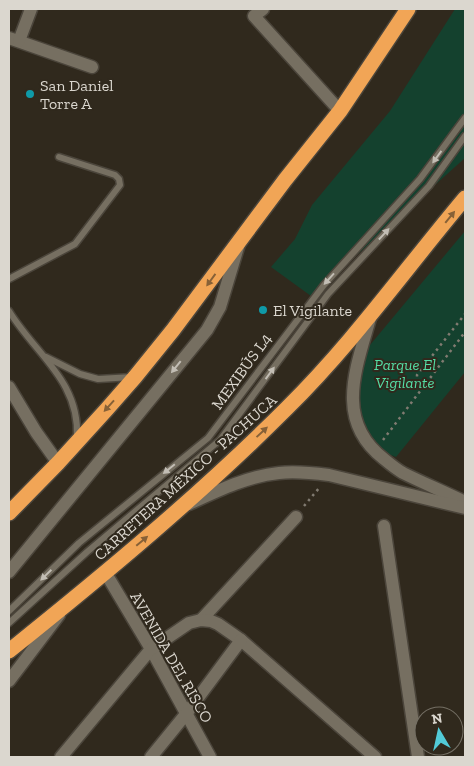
<svg xmlns="http://www.w3.org/2000/svg" width="474" height="766" font-family="'Zilla Slab',serif">
<rect width="100%" height="100%" fill="#30291d"/>
<!-- green -->
<g fill="#14412e">
<path d="M455,9H465V158L311,296L271,267L295,239L312,205L390,111Z"/>
<path d="M465,231V372L396,457L380,451L358,417V365L365,351Z"/>
</g>
<g fill="none" stroke-linecap="round" stroke-linejoin="round">
<defs>
<g id="service">
<path d="M9,279L75,244L120,185L119,179L115,175L59,157"/>
<path d="M9,311C36,355 80,381 77,438"/>
<path d="M46,357L80,374L98,379L133,377"/>
<path d="M9,611L79,543L208,438L324,285L420,179L465,118"/>
<path d="M9,623L87,552L220,440L328,294L429,186L465,136"/>
</g>
<g id="minor">
<path d="M263,9L254,16L340,111"/>
<path d="M9,38L92,67"/>
<path d="M19,41L31,9"/>
<path d="M9,387L36,432L58,463"/>
<path d="M384,526L418,757"/>
<path d="M105,572L151,649L210,757"/>
<path d="M201,620L296,517"/>
<path d="M61,757L151,649L189,623L201,620L211,621L218,624L241,640L375,757"/>
<path d="M151,757L186,714L241,640"/>
</g>
<g id="tertiary">
<path d="M371,315C357,366 333,420 384,459C390,464 396,469 403,473C423,483 445,492 465,502"/>
<path d="M189,504C217,491 248,476 279,473C296,471 313,473 329,475L465,508"/>
</g>
<g id="secondary">
<path d="M9,572L207,330L220,307L239,244"/>
<path d="M9,681L59,615"/>
</g>
<g id="motorway">
<path d="M9,513L58,463L107,409L135,377L173,330L285,180L340,111L408,9"/>
<path d="M9,651C105,574 200,495 287,408C353,343 406,268 465,198"/>
</g>
</defs>
<!-- service casing -->
<use href="#service" stroke="#4b453b" stroke-width="9"/>
<!-- minor casing -->
<use href="#minor" stroke="#4b453b" stroke-width="15"/>
<!-- tertiary casing -->
<use href="#tertiary" stroke="#4b453b" stroke-width="15"/>
<!-- secondary casing -->
<use href="#secondary" stroke="#4b453b" stroke-width="15"/>
<!-- motorway casing -->
<use href="#motorway" stroke="#4b453b" stroke-width="18"/>
<!-- path -->
<g stroke="#817b71" stroke-width="2.5" stroke-dasharray="2.5 4" stroke-linecap="butt">
<path d="M426,382H419L417,378V375L465,314"/>
<path d="M383,440L465,332"/>
<path d="M304,506L320,487"/>
</g>
<!-- service -->
<use href="#service" stroke="#766f61" stroke-width="6"/>
<!-- minor -->
<use href="#minor" stroke="#766f61" stroke-width="12"/>
<!-- tertiary -->
<use href="#tertiary" stroke="#766f61" stroke-width="12"/>
<!-- secondary -->
<use href="#secondary" stroke="#766f61" stroke-width="12"/>
<!-- motorway -->
<use href="#motorway" stroke="#f1a556" stroke-width="15"/>
</g>
<!-- one-way arrows -->
<defs><path id="oneway-solid" d="M-6-.8H1V-3.2L6.5 0L1 3.2V.8H-6Z" transform="scale(1.25)"/></defs>
<g fill="#c2bdb4">
<use href="#oneway-solid" transform="translate(437 157) rotate(126)"/>
<use href="#oneway-solid" transform="translate(384 234) rotate(-47)"/>
<use href="#oneway-solid" transform="translate(329 279) rotate(132)"/>
<use href="#oneway-solid" transform="translate(176 367) rotate(129)"/>
<use href="#oneway-solid" transform="translate(270 373) rotate(-54)"/>
<use href="#oneway-solid" transform="translate(169 469) rotate(141)"/>
<use href="#oneway-solid" transform="translate(46 575) rotate(136)"/>
</g>
<g fill="#876137">
<use href="#oneway-solid" transform="translate(450 217) rotate(-51)"/>
<use href="#oneway-solid" transform="translate(211 280) rotate(126)"/>
<use href="#oneway-solid" transform="translate(109 406) rotate(132)"/>
<use href="#oneway-solid" transform="translate(262 432) rotate(-43)"/>
<use href="#oneway-solid" transform="translate(142 541) rotate(-40)"/>
</g>
<!-- markers -->
<g fill="#0f9aa8" stroke="#30291d" stroke-width="2">
<circle cx="30" cy="94" r="5"/>
<circle cx="263" cy="310" r="5"/>
</g>
<g text-anchor="middle" stroke-width="4" stroke-linejoin="round" paint-order="stroke">
<!-- poi labels -->
<g font-size="16" fill="#dbd7cf" stroke="#30291d" text-anchor="start">
<text x="40" y="91">San Daniel<tspan x="40" dy="18">Torre A</tspan></text>
<text x="273" y="316">El Vigilante</text>
</g>
<!-- park labels -->
<g font-size="16" font-style="italic" fill="#55dda5" stroke="#30291d">
<text x="405" y="370">Parque El<tspan x="405" dy="18">Vigilante</tspan></text>
</g>
<!-- street labels -->
<g font-size="16" fill="#dbd7cf" stroke="#30291d">
<text transform="translate(241 371) rotate(-54)" y="6">MEXIBÚS L4</text>
<text transform="translate(185 477) rotate(-42)" y="6">CARRETERA MÉXICO - PACHUCA</text>
<text transform="translate(172 657) rotate(60)" y="6">AVENIDA DEL RISCO</text>
</g>
</g>
<!-- border -->
<rect width="474" height="766" fill="none" stroke="#dbd7cf" stroke-width="20"/>
<!-- north arrow -->
<g transform="translate(439 731) rotate(351)"><circle r="24" fill="#30291d" stroke="#746f64"/>
<path d="M0-4L9 19L0 12L-9 19Z" fill="#52cbd8"/>
<text y="-8" font-size="14" font-weight="bold" text-anchor="middle" fill="#dbd7cf">N</text>
</g>
</svg>
